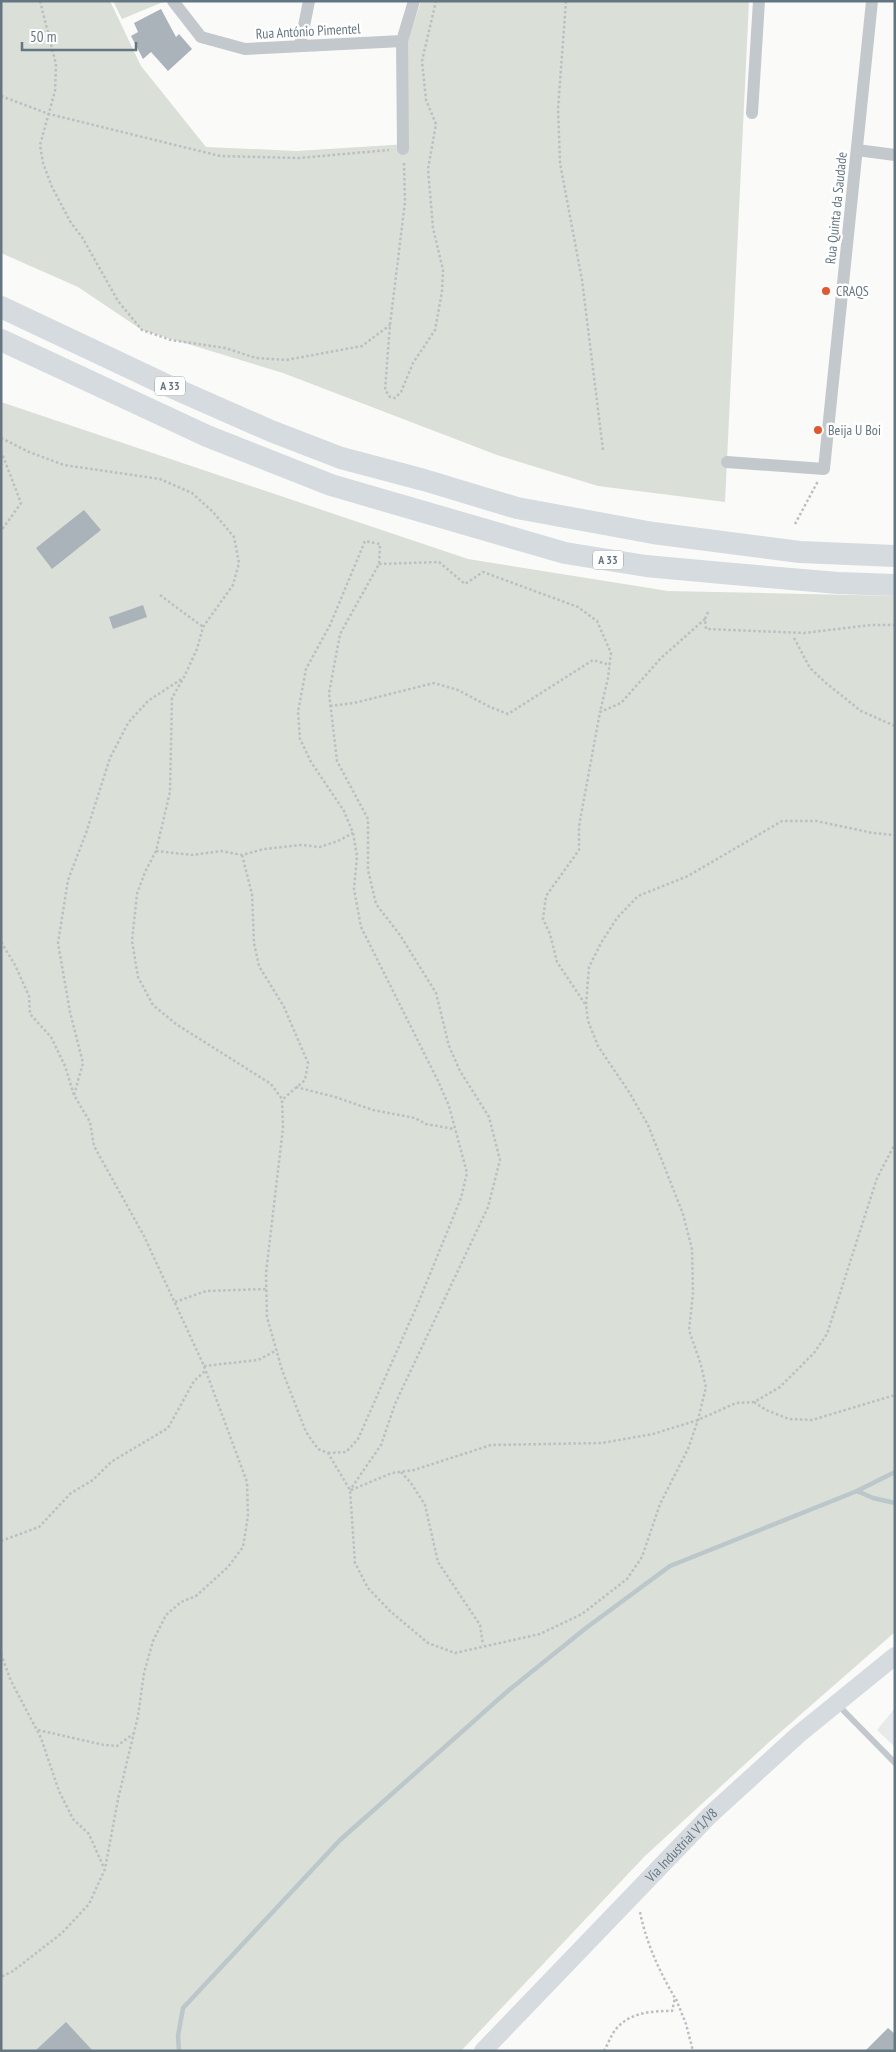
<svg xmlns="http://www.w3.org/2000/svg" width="896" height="2052" font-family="'PT Sans Narrow',sans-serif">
<rect width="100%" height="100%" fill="#fafaf8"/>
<!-- built -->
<path fill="#e8e9e9" d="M895,1708V1747L877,1730Z"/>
<!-- green -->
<g fill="#dadfd7">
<path d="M1,1H110L141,66L206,147L297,151L408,144L406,46L421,1H749L725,502L598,486L497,455L283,373L142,330L78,287L1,253Z"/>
<path d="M113,1H163V2L122,19Z"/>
<path d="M1,402L468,559L668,591L895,596V1632L768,1743L644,1857L461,2051H1Z"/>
</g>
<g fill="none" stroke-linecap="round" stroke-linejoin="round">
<!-- stream -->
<g stroke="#bbc7cb" stroke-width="4.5">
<path d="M857,1491L873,1498L895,1503"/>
<path d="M179,2051L178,2036L183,2008L340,1840L509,1690L586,1628L670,1566L857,1491L895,1472"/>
</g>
</g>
<!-- building -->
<g fill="#aab3b9">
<path d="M161,9L176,37L179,34L192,49L168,71L151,52L143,59L131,36L138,32L134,23Z"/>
<path d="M84,510L101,530L52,569L36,548Z"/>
<path d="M143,605L147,617L113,629L109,617Z"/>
<path d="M66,2022L93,2051H35Z"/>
<path d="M888,2028L895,2034V2051H865Z"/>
</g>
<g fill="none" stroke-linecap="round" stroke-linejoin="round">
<!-- path -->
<g stroke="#bbbfc2" stroke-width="2.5" stroke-dasharray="2.5 2.5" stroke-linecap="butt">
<path d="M40,1L56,64L55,91L40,145L43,163L52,187L71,223L82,237L118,301L142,330L171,340L225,348L256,358L286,360L362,346L390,325"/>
<path d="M566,1L558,109L560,163L582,280L603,450"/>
<path d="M1,96L49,114L220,156L299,158L389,150"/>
<path d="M404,163L405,202L390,325L385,390L390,397L395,398L401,392L413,363L435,330L442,292L443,270L433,228L428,169L436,124L426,100L422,61L436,1"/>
<path d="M1,438L29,452L64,465L160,479L192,493L213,512L234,537L239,563L233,585L203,627L197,649L184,677L172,698L170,792L156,851L192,855L222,851L242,855L264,849L301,845L320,847L338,841L353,833"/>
<path d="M1,451L21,503L1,531"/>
<path d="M795,524L818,481"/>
<path d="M379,564L439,562L465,584L483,572L578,607L597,621L611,653L608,678L600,712"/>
<path d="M160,595L203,627"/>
<path d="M708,612L705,619L706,629L804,633L871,625H895"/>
<path d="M794,638L810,668L826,683L861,711L895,726"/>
<path d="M330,706L354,703L434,683L458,690L490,707L508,714L593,660L610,665"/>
<path d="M156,851L145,872L137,894L132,941L138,977L153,1005L176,1024L271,1084L282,1099L283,1128L266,1273L267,1317L282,1370L306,1432L318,1449L328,1453L350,1490L355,1563L368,1588L390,1611L428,1643L455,1653L540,1634L582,1614L627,1579L642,1557L660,1504L688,1449L698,1420L706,1387L701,1365L689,1330L693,1294L692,1249L683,1214L648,1125L629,1092L598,1046L588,1021L586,1005L589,967L601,943L617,918L638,896L688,876L782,821H816L873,833L895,835"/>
<path d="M242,855L252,894L254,943L259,966L284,1007L308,1063L305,1080L283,1099"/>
<path d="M1,942L15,965L29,996L30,1014L51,1037L65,1066L74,1095L90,1122L94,1146L144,1236L204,1366L247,1482L248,1516L243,1547L228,1567L196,1596L181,1602L166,1615L153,1641L144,1673L138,1716L118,1799L105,1869L89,1904L62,1933L13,1971L1,1977"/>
<path d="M585,1004L557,962L550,934L543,919L546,896L579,850V826L600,712L621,703L661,658L705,619"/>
<path d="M296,1087L335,1097L373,1110L415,1118L426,1124L454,1129"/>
<path d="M74,1095L83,1063L70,1012L58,943L68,880L86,833L110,758L128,723L148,701L183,678"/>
<path d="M175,1302L206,1291L267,1289"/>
<path d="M204,1366L258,1360L277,1350"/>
<path d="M754,1402L766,1410L789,1419L812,1420L895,1395"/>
<path d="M328,1453L346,1452L358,1439L419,1301L461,1198L467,1173L449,1106L438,1081L361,927L354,889L357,856L353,833L344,811L311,762L300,739L298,712L306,669L330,625L365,541L380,544L379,564L340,634L329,693L337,761L368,819V870L376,904L400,935L436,993L449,1046L460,1071L489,1117L500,1160L488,1207L395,1404L381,1445L350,1490"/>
<path d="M401,1472L411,1483L425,1505L438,1562L480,1625L483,1645"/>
<path d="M351,1490L392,1473L414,1470L491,1445L602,1443L653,1434L698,1420L736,1403L754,1402L780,1387L814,1353L827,1334L877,1178L895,1144"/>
<path d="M1,1541L39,1527L71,1493L93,1480L111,1462L168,1428L194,1381L205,1371"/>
<path d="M1,1654L11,1681L41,1738L59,1791L73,1819L89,1834L104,1868"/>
<path d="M38,1730L104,1745L117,1746L133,1734"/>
<path d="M676,1999L686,2024L693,2051"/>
<path d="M604,2051C608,2044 611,2035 616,2029C630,2012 652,2011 672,2011L675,1998C659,1971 646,1942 640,1912"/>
</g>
<!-- service -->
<path stroke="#c3c8cc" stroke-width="6" d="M838,1705L895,1763"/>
<!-- minor -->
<g stroke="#c3c8cc" stroke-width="12">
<path d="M173,1L201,37L245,49L402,41"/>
<path d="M300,46L309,1"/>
<path d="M752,113L759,1"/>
<path d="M403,149L402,41L414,1"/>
<path d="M857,150L895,155"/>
<path d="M727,462L824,469L872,1"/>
</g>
<!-- secondary -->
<path stroke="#d6dbdf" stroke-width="18" id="s1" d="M483,2051L710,1815L799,1734L895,1656"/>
<!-- motorway -->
<g stroke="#d6dbdf" stroke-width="22">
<path d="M1,307L162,383L271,431L341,458L424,480L517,508L653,533L800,552L895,556"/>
<path d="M1,340L207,436L331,485L565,553L646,566L722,573L838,583L895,585"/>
</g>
</g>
<!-- markers -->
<g fill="#e4572e" stroke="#fff" stroke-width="2">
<circle cx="826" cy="291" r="5"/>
<circle cx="818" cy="430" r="5"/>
</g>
<g text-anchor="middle" stroke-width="5" stroke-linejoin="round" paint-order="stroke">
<!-- shield labels -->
<g fill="#fff" stroke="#939fa8" stroke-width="1">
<rect x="155" y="376.5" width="30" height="19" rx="4"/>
<rect x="593" y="550.5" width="30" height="19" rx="4"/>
</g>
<g font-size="12" font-weight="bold" fill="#657683">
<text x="170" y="390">A 33</text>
<text x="608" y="564">A 33</text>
</g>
<!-- street labels -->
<g font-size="14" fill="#657683" stroke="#fff">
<text transform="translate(308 31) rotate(-3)" y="5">Rua António Pimentel</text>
<text transform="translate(836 208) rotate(-84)" y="5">Rua Quinta da Saudade</text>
<text dy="5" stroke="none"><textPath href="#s1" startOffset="286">Via Industrial V1/V8</textPath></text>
</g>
<!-- poi labels -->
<g font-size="14" fill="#657683" stroke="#fff" text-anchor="start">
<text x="836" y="296">CRAQS</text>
<text x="828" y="435">Beija U Boi</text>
</g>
</g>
<!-- border -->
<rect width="896" height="2052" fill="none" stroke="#657683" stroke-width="5"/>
<!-- scale -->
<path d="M22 42v8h114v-8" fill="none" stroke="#657683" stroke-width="2.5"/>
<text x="30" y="42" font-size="15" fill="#657683" stroke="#ffffff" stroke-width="4" paint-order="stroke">50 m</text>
</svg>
